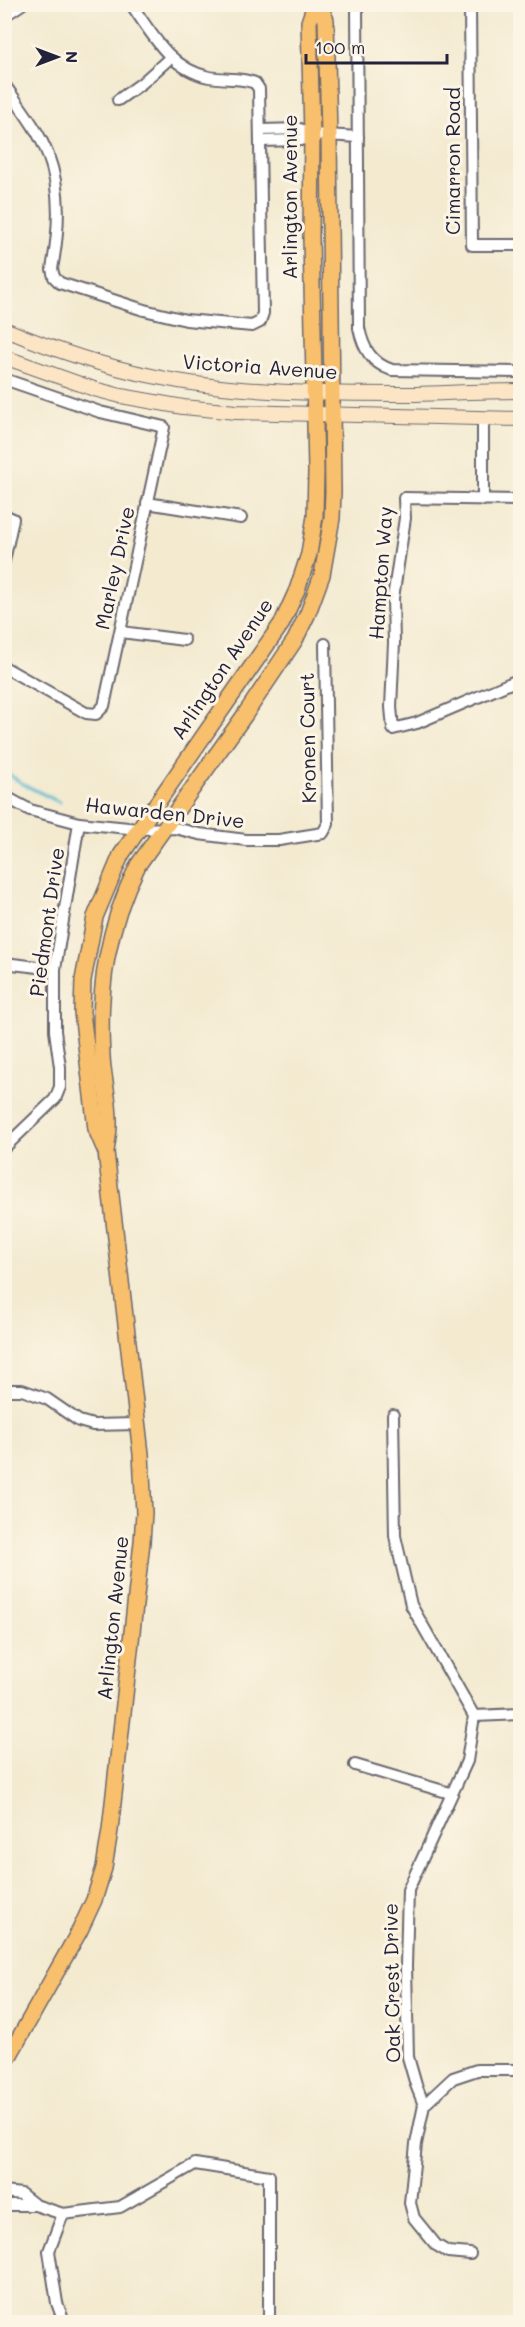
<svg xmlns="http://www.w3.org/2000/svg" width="525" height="2327" font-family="Mali,sans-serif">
<rect width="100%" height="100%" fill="#fcf5e5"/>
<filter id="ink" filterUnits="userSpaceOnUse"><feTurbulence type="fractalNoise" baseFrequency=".0167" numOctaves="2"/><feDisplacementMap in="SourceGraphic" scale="12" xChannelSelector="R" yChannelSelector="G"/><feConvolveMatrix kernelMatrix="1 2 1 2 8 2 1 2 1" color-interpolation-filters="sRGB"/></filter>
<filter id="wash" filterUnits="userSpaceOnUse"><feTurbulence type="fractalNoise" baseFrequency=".008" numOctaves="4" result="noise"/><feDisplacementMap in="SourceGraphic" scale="24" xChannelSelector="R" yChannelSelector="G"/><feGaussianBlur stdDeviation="1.35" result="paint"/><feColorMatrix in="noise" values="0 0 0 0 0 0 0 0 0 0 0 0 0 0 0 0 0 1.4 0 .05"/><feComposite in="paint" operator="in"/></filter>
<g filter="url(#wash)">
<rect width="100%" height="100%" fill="#f3ead0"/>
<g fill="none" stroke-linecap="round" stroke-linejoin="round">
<!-- stream -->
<path stroke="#52b9d0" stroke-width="3" d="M4,771L23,784L59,802"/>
</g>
</g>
<g filter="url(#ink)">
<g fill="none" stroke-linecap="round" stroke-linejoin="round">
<defs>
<g id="minor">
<path d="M357,4L359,328C363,348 371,363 392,370L520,372"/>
<path d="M470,4L472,245H520"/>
<path d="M4,16L22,4"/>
<path d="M4,84C20,107 38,129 48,155C62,192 59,231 52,269L54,277L60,283L144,310L186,320L252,326L260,322L263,313L259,89L255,83C241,77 224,80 209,77C170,69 152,34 131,4"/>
<path d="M118,100L142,83L171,57"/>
<path d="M260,130L300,129L312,134L358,137"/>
<path d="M260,141L301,140L312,134"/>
<path d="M4,379L100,412L164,427L104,706L96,714L86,713L4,667"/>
<path d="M483,419V500"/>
<path d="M520,500L404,498L405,518L393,598L394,643L391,707L393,729L417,723L520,679"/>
<path d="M147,503L241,518"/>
<path d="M4,515L13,519L4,561"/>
<path d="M121,632L184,640"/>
<path d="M4,796L30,810L79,823L138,829L175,828L199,834L246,840H279L323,833L328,824L325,644"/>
<path d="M4,963L55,969"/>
<path d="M4,1148L55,1099L60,1087V1067L55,1031V969L79,823"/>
<path d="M4,1390H22L47,1399L79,1421L93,1425L137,1424"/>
<path d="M393,1415L395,1536L411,1605L474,1716L467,1761L408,1890L406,1966L408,2057L416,2085L424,2105L416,2144L410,2203L414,2218L436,2245L448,2252L470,2254"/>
<path d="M474,1716L520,1714"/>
<path d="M355,1765L450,1793"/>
<path d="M424,2105L453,2078L477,2070H520"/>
<path d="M4,2192L21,2194L35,2205L63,2214L120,2207L195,2164L269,2176V2322"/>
<path d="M4,2205H35"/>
<path d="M63,2214L49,2251L57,2303L64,2322"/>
</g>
<path id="tertiary" d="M4,201V232"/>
<g id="secondary">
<path d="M4,329C52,349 101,366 152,376C235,394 331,394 416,394C451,393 485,391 520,391"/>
<path d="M4,357L94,389L121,396L183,407L236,412L520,419"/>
</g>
<g id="primary">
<path d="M105,1150L96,1129L82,1012L83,980L95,917L121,855L282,623L297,590L309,554L315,516L316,471L311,238L312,134L309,22L315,4"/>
<path d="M4,2065L80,1930L94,1900L104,1868L110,1830L142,1542L144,1513L141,1454L106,1152C107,1143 109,1134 109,1125C110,1102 103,1079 102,1056C98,987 107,927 138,865L244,716L295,640L308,613L322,575L332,518L333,492L329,134L326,20L319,4"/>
</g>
</defs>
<!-- minor casing -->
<use href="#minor" stroke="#6b686f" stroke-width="14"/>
<!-- tertiary casing -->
<use href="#tertiary" stroke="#6b686f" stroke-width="15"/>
<!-- secondary casing -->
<use href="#secondary" stroke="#6b686f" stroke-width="16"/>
<!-- primary casing -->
<use href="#primary" stroke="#6b686f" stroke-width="18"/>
<!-- minor -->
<use href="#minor" stroke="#fff" stroke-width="10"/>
<!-- tertiary -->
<use href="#tertiary" stroke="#fff" stroke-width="12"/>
<!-- secondary -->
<use href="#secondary" stroke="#fce5c4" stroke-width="14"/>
<!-- primary -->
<use href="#primary" stroke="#f8bf6c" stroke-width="15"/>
</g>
</g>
<g text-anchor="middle" stroke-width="6" stroke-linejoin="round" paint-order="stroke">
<!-- street labels -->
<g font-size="20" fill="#22223b" stroke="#fcf5e5">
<text transform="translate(453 161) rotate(-90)" y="7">Cimarron Road</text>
<text transform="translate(290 197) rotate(-90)" y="7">Arlington Avenue</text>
<text transform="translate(260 367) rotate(4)" y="7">Victoria Avenue</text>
<text transform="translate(115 568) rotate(-78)" y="7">Marley Drive</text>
<text transform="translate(381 573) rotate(-86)" y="7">Hampton Way</text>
<text transform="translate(222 669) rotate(-56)" y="7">Arlington Avenue</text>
<text transform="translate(308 738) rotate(-91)" y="7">Kronen Court</text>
<text transform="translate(165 813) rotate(6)" y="7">Hawarden Drive</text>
<text transform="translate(47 922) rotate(-82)" y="7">Piedmont Drive</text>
<text transform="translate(113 1618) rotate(-84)" y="7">Arlington Avenue</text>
<text transform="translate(392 1983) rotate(-91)" y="7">Oak Crest Drive</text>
</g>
</g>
<!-- margin -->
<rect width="525" height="2327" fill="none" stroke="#fcf5e5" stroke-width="24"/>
<!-- north arrow -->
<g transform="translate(57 57) rotate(90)" stroke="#fcf5e5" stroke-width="4.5" paint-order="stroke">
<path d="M0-4.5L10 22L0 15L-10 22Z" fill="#22223b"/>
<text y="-9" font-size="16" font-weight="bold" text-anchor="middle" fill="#22223b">N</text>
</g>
<!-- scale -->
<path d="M306 54v9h141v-9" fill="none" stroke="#22223b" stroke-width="3"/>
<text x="315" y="54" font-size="18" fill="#22223b" stroke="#fcf5e5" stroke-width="4.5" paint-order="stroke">100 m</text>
</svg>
